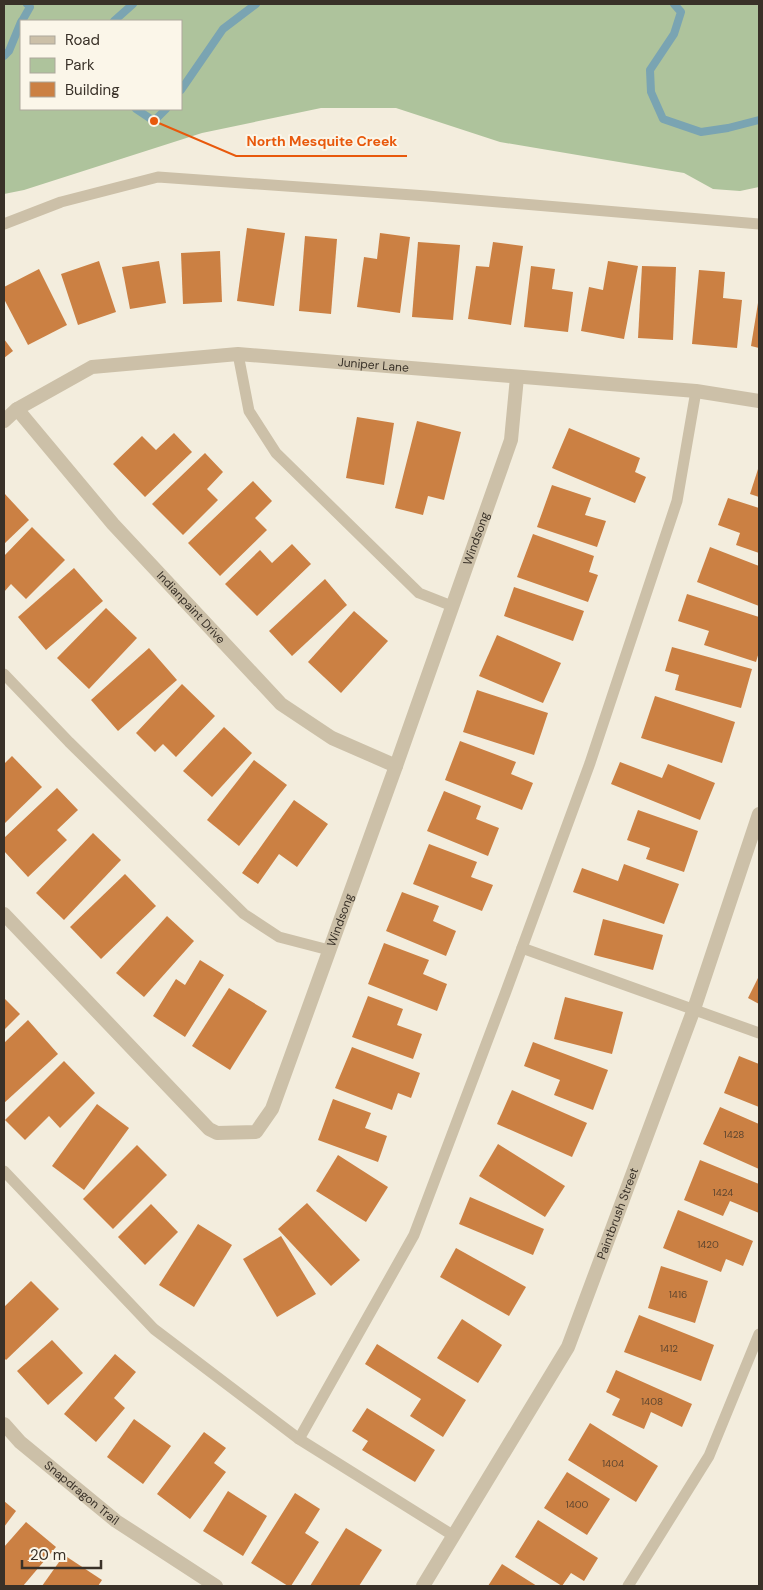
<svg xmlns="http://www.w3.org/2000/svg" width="763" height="1590" font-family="'DM Sans',sans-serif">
<rect width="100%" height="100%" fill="#f3eddd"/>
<!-- green -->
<path fill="#aec39c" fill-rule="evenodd" d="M4,4H759V187L740,191L713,189L684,173L500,142L396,108H321L202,133L24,190L4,194ZM21,21H181V109H21Z"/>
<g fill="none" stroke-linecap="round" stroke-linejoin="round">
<!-- stream -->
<g stroke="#7aa4b2" stroke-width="8">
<path d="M674,4L681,12L674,34L650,70L651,92L663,119L701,132L728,128L759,120"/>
<path d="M22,21L30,7L27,4"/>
<path d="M114,21L133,4"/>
<path d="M4,56L9,51L21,22"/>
<path d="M181,90L223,29L256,4"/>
<path d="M136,109L154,121L166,109"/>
</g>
</g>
<!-- building -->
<g fill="#cb8043">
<path d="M247,228L285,233L274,306L237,301Z"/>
<path d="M380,233L410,237L400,313L357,307L364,257L377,259Z"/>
<path d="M305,236L337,239L331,314L299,311Z"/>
<path d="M418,242L460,245L453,320L412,317Z"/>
<path d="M493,242L523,246L511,325L468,319L476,266L489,267Z"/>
<path d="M220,251L222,302L183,304L181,253Z"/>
<path d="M99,261L116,312L78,325L61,274Z"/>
<path d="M159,261L166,303L130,309L122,267Z"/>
<path d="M608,261L638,266L624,339L581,331L589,287L603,290Z"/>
<path d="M531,266L555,269L552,289L573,292L568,332L524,327Z"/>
<path d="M642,266L676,267L673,340L638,338Z"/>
<path d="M39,269L67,325L28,345L4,299V287Z"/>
<path d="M699,270L725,272L723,298L742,300L737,348L692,344Z"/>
<path d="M758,303H759V348L751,346Z"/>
<path d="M4,339L13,351L4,358Z"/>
<path d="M357,417L394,423L384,485L346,478Z"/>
<path d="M417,421L461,432L444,500L428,496L423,515L395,508Z"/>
<path d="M569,428L640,458L635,472L646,477L635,503L552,468Z"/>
<path d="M174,433L192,452L145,497L113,464L142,436L156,450Z"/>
<path d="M205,453L223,472L207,489L218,500L183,535L152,504Z"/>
<path d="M759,466V497L750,494Z"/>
<path d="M253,481L272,501L255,518L267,530L220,576L188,543Z"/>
<path d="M552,485L591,498L585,515L606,521L597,547L537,527Z"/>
<path d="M4,493L29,520L4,544Z"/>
<path d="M728,498L759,508V553L736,545L740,533L718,525Z"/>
<path d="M32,527L65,560L26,599L11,584L4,592V556Z"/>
<path d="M533,534L594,556L589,572L598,575L588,602L517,577Z"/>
<path d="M292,544L311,564L257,616L225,584L260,550L272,563Z"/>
<path d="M710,547L759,566V606L697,582Z"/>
<path d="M74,568L103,601L46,650L18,617Z"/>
<path d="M325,579L347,605L292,656L269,631Z"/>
<path d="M514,587L584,611L573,641L504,616Z"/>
<path d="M687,594L759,617V652L756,662L704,645L709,631L678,621Z"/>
<path d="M106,608L137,638L89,689L57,658Z"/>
<path d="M354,611L388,641L341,693L308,662Z"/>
<path d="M497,635L561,663L543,703L479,676Z"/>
<path d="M672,647L752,669L741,708L675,690L679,675L665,671Z"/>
<path d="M149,648L177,680L118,731L91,700Z"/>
<path d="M182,684L215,716L176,757L163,744L155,752L136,733Z"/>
<path d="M477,690L548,713L534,755L463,732Z"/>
<path d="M655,696L735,722L722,763L641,738Z"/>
<path d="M224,727L252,753L212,797L183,771Z"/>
<path d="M460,741L516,762L511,774L533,783L522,810L445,780Z"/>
<path d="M12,756L42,787L4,824V764Z"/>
<path d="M254,760L287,785L239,846L207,820Z"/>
<path d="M620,762L662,778L668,764L715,783L700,820L611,784Z"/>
<path d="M57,788L78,810L57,830L67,840L28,877L4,851V838Z"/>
<path d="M444,791L481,806L476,819L499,828L488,856L427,831Z"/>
<path d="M294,800L328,824L297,867L279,854L258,884L242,873Z"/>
<path d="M638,810L698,831L684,872L646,859L650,848L627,840Z"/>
<path d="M93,833L121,860L64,920L36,893Z"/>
<path d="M429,844L477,862L471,877L493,885L482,911L413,884Z"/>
<path d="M624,864L679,884L664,924L573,892L582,868L618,881Z"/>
<path d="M125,874L156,906L101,959L70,927Z"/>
<path d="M402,892L439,906L433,921L456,931L446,956L386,931Z"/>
<path d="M167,916L194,941L144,997L116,973Z"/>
<path d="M603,919L663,935L653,970L594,955Z"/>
<path d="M384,943L429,960L423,974L447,984L437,1011L368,984Z"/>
<path d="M200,960L224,975L185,1037L153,1016L176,979L185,985Z"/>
<path d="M759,976V1004L748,998Z"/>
<path d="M229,988L267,1011L230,1070L192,1046Z"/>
<path d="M368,996L403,1009L397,1025L422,1034L413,1059L352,1037Z"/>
<path d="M565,997L623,1012L612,1054L554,1039Z"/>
<path d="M4,998L20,1014L4,1030Z"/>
<path d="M28,1020L58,1054L4,1103V1043Z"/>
<path d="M533,1042L608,1070L593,1110L554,1095L560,1080L524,1066Z"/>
<path d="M352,1047L420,1073L411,1098L398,1093L392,1110L335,1088Z"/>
<path d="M739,1056L759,1064V1107L724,1093Z"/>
<path d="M64,1061L95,1093L60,1128L49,1116L25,1140L5,1120Z"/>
<path d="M512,1090L587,1123L572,1157L497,1124Z"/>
<path d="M333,1099L371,1113L365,1128L387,1136L378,1162L318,1140Z"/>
<path d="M97,1104L129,1128L84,1190L52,1166Z"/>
<path d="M720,1107L759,1124V1169L703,1144Z"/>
<path d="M498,1144L565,1186L545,1217L479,1176Z"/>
<path d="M137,1145L167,1175L113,1229L83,1199Z"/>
<path d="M338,1155L388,1187L366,1222L316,1191Z"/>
<path d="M700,1160L759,1184V1213L730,1201L723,1216L684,1200Z"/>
<path d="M470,1197L544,1229L533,1255L459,1224Z"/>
<path d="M307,1203L360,1260L331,1286L278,1229Z"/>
<path d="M151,1204L178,1232L145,1265L118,1237Z"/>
<path d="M678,1210L753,1241L743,1266L726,1259L721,1272L663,1248Z"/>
<path d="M198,1224L232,1245L194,1307L159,1285Z"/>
<path d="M281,1236L316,1294L277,1317L243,1259Z"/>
<path d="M456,1248L526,1287L509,1316L440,1277Z"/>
<path d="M661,1266L708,1281L695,1323L648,1308Z"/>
<path d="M31,1281L59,1309L6,1360L4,1358V1307Z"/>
<path d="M639,1315L714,1345L701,1381L624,1352Z"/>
<path d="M462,1319L502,1345L478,1383L437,1358Z"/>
<path d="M52,1340L83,1373L48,1405L17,1371Z"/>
<path d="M377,1344L466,1400L443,1437L410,1416L421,1399L365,1364Z"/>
<path d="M115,1354L136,1372L114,1398L125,1408L96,1442L64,1414Z"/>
<path d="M616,1370L692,1404L682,1427L651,1412L644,1429L612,1415L620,1399L606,1392Z"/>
<path d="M367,1408L435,1450L415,1482L362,1450L368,1441L352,1431Z"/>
<path d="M134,1419L171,1446L143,1484L107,1457Z"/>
<path d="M590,1423L658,1466L636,1502L568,1460Z"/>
<path d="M204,1432L226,1448L214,1463L226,1472L190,1519L157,1494Z"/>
<path d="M567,1472L610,1499L587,1535L544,1508Z"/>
<path d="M228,1491L267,1516L243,1556L203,1531Z"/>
<path d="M295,1493L320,1509L305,1533L319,1542L291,1586H288L251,1563Z"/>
<path d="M4,1501L16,1511L4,1527Z"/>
<path d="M538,1520L598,1558L584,1581L571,1573L562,1586L515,1557Z"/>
<path d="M26,1522L56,1547L23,1586H4V1547Z"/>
<path d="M346,1528L382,1550L359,1586H310Z"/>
<path d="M64,1555L102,1580L98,1586H42Z"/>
<path d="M502,1564L537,1586H488Z"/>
</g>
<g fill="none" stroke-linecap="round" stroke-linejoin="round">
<!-- service -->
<g stroke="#ccc0a8" stroke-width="11">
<path d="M4,224L61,202L158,177L427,196L759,224"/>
<path d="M238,354L249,411L276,453L419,593L452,606"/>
<path d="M4,674L69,742L244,914L279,937L329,950"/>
<path d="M522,948L759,1033"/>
<path d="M4,1171L154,1329L299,1439L454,1536"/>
<path d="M299,1439L414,1235L505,994L590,763L677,501L696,391"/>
<path d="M628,1586L709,1456L759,1334"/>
</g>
<!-- minor -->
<g stroke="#ccc0a8" stroke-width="14">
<path id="s1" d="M17,409L113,524L281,704L332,738L396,766"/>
<path id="s2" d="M4,421L17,409L92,367L238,354L696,391L759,401"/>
<path id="s3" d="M4,914L209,1129L217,1133L256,1132L272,1109L396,766L511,440L517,377"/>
<path id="s4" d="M4,1424L20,1442L116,1521L216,1586"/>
<path id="s5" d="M423,1586L568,1347L694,1009L759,814"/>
</g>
</g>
<g text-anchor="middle" stroke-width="4" stroke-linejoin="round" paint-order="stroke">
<!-- number labels -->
<g font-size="10" fill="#5e452f">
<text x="734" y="1138">1428</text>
<text x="723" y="1196">1424</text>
<text x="708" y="1248">1420</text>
<text x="678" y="1298">1416</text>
<text x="669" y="1352">1412</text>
<text x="652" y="1405">1408</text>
<text x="613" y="1467">1404</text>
<text x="577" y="1508">1400</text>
</g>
<!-- street labels -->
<g font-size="12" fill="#393128" stroke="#fbf6e9">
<text dy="4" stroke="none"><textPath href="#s2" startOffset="386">Juniper Lane</textPath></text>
<text dy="4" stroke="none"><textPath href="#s3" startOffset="979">Windsong</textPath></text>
<text dy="4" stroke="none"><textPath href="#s1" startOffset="264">Indianpaint Drive</textPath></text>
<text dy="4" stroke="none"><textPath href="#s3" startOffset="574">Windsong</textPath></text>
<text dy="4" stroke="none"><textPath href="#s5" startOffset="422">Paintbrush Street</textPath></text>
<text dy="4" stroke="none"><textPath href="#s4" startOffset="104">Snapdragon Trail</textPath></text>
</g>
</g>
<!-- callouts -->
<path fill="none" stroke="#e8590c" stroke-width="2" d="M154 121L236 156H407"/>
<circle fill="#e8590c" stroke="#fbf6e9" stroke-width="2" cx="154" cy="121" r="5"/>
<g font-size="14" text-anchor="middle" font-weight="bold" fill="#e8590c" stroke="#fbf6e9" stroke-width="4" stroke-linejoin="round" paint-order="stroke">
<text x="322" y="146">North Mesquite Creek</text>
</g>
<!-- border -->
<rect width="763" height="1590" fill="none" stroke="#393128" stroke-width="10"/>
<!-- legend -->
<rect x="20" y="20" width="162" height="90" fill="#fbf6e9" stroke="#ada79c"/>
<rect x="30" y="36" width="25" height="8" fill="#ccc0a8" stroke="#ada79c"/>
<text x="65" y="45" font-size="15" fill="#393128">Road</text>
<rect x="30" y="58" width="25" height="15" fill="#aec39c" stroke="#ada79c"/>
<text x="65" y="70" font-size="15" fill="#393128">Park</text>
<rect x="30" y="82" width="25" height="15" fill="#cb8043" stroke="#ada79c"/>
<text x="65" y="95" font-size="15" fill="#393128">Building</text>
<!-- scale -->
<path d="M22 1560v8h79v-8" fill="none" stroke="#393128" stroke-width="2.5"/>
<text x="30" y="1560" font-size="15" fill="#393128" stroke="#fbf6e9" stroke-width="4" paint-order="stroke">20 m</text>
</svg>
